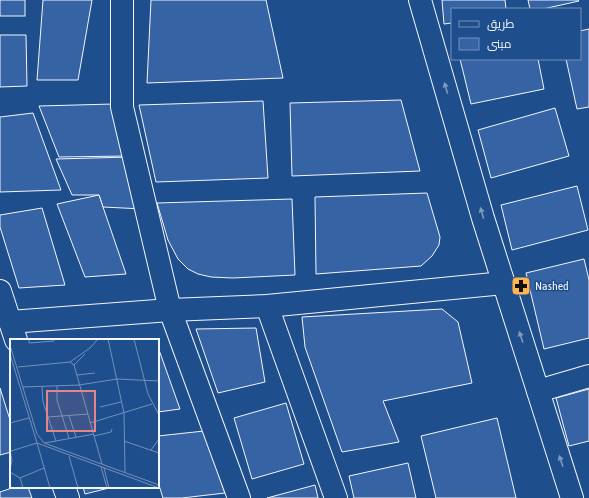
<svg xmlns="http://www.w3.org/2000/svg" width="589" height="498" font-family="'Asap Condensed',Cairo,sans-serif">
<rect width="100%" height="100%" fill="#1f4e8c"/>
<!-- building -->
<g fill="#3563a3" stroke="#f2f6ff">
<rect x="0" y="0" width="25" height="16"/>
<path d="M43,0H92L78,80H37Z"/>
<path d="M151,0H266L283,78L147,83Z"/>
<path d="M442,0H505L506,9H452V23L444,24Z"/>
<path d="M528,0H578L579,1L543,9H530Z"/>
<path d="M589,29V107L577,109L566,59H580V31Z"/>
<path d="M0,35H26L27,86L0,87Z"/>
<path d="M460,59H538L544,89L471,104Z"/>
<path d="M401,100L420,171L292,176L290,103Z"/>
<path d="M263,101L268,178L156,182L139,105Z"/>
<path d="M113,104L126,156L59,157L39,106Z"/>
<path d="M555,108L569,156L491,178L478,130Z"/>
<path d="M33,113L61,190L0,192V117Z"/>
<path d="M130,157L143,209L103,207L99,195H72L56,159Z"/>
<path d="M577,186L588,230L512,250L501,205Z"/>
<path d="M427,193L440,237L439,245L432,256L421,266L316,274L315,197Z"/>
<path d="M99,195L103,207L126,274L85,277L57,204Z"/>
<path d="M292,199L295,275L233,278L211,277L198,274L188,269L178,259L168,240L157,203Z"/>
<path d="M42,208L65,285L19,288L0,227V215Z"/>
<path d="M584,259L589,280V338L544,349L526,273Z"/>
<path d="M442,309L458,322L472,383L383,401L399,442L342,452L305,347L302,317Z"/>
<path d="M256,328L265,382L218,393L196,329Z"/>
<path d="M158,347L180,409L158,412Z"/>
<path d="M0,388L11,423V452L0,455Z"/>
<path d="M589,389V441L569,446L556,398Z"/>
<path d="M286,403L304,464L252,479L234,418Z"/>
<path d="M497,418L516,498H436L421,436Z"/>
<path d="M204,431L225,493L182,498H163L158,482V436Z"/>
<path d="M408,463L416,498H354L349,476Z"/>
<path d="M315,485L318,498H267Z"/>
<path d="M15,487H28L32,498H0V492Z"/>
<path d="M83,487H113L85,494Z"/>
</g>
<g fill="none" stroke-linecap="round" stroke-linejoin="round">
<defs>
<g id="street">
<path d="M122,0V107L170,310L239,498"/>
<path d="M0,291L16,340"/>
<path d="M267,306L336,498"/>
<path d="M10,322L170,310L267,306L504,283"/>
<path d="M538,391L589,376"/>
<path d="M64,487L68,498"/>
</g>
<path id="secondary" d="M420,0L483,218L572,498"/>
</defs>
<!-- street casing -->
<use href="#street" stroke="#f2f6ff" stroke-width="24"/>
<!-- secondary casing -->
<use href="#secondary" stroke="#f2f6ff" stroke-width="24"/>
<!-- street -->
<use href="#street" stroke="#1f4e8c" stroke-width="22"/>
<!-- secondary -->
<use href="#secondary" stroke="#1f4e8c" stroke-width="22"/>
</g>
<!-- one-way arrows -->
<defs><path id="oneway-solid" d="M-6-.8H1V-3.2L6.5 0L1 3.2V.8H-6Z"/></defs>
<g fill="#7e9ac0">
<use href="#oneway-solid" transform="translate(446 88) rotate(-106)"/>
<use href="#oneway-solid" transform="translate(482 213) rotate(-106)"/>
<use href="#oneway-solid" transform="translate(521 337) rotate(-108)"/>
<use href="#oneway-solid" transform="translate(561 461) rotate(-108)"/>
</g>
<!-- icons -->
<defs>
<symbol id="pharmacy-square" viewBox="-11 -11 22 22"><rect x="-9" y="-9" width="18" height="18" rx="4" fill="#ffb74d" stroke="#1f4e8c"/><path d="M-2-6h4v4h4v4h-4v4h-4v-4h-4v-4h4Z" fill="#111"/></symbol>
</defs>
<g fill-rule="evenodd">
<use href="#pharmacy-square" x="510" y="275" width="22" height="22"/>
</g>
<g text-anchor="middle" stroke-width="3" stroke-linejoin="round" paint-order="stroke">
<!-- poi labels -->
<g font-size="12" fill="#f2f6ff" stroke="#1f4e8c" text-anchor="start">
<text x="535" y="290">Nashed</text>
</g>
</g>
<!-- overview -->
<g transform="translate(10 339)">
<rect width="149" height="149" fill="#1f4e8c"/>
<path fill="none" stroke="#7391ba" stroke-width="1" d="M19,0V4L44,2L43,0M98,0L114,74L115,133M124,0L138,55L149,76M0,6L27,95L34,104L149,146M0,15L27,104L149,149M60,23L64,26L75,15M64,26L92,125M8,28L60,23L80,9L88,0M67,36L85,34M32,47L33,63L46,102M47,47V61L59,99M13,48L69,46L107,40L149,42M90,68L111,63M59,77L66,98M38,78L78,75M0,84L19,79M80,84L142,65M84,97L101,93L102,90M114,102L149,114M35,104L84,95M0,110L2,122L0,130M141,111L149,100M1,112L27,104L40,149M59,117L68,149M91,128L97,149M94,129L99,149M0,133L10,139L13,149M10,139L34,129"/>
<path fill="#e38589" fill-opacity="0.15" stroke="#e38589" stroke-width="2" d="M37,52H85V92H37Z"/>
<rect width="149" height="149" fill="none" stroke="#f2f6ff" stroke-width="2"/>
</g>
<!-- legend -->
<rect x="451" y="8" width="130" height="52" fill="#1f4e8c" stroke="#7391ba"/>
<rect x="459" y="21" width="20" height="6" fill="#1f4e8c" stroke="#7391ba"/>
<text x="487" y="28" font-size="12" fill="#f2f6ff">طريق</text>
<rect x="459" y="38" width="20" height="12" fill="#3563a3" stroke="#7391ba"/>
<text x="487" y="48" font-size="12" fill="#f2f6ff">مبنى</text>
</svg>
